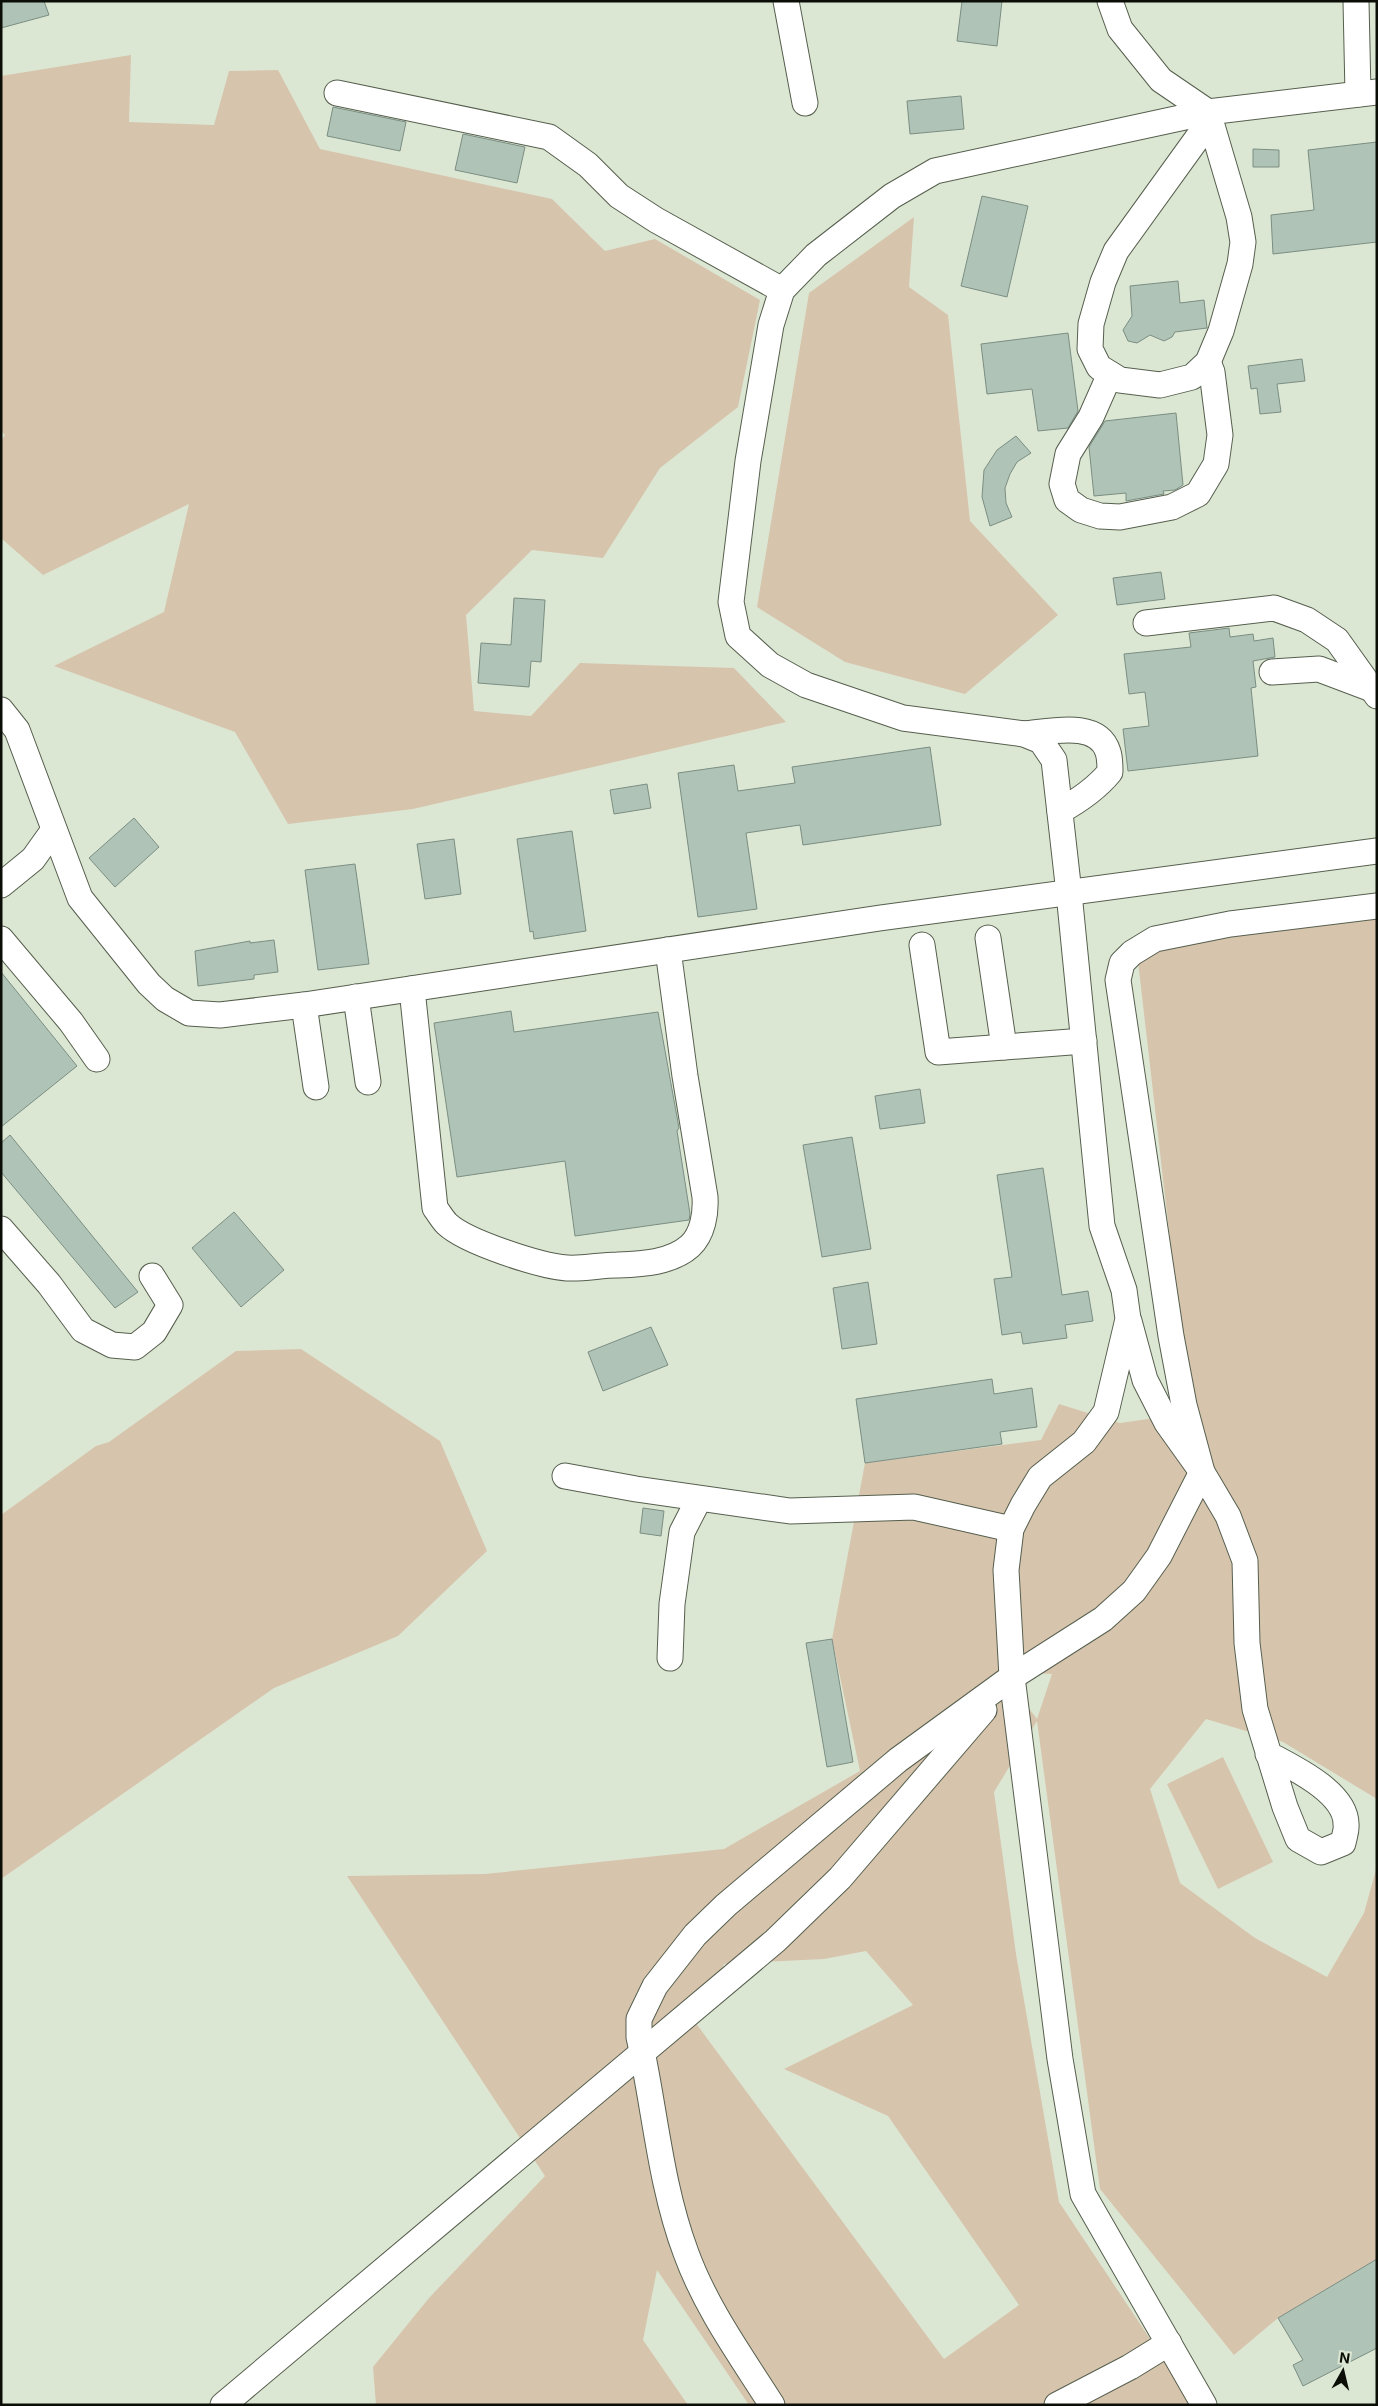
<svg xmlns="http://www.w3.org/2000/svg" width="1378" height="2406" font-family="Inter,sans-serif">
<rect width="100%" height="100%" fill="#dce7d3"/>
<!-- green -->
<g fill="#d7c4ad" fill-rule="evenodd">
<path d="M131,55L129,122L214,125L229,71L278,70L320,149L552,199L605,251L655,239L760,300L738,407L660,468L603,558L532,550L466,615L474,711L531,716L580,663L734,668L786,722L413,809L288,824L235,732L54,666L164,612L189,504L43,575L1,538V441L5,435L1,431V76Z"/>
<path d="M914,217L909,287L948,315L970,521L1058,615L965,694L845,662L757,607L809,293Z"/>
<path d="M1377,905V1799L1283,1742L1206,1719L1150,1789L1180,1883L1255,1938L1327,1977L1364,1913L1377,1866V2259L1278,2318L1234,2355L1100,2189L1037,1721L994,1792L1016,1954L1059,2202L1194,2405H749L657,2270L643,2340L688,2405H376L373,2367L429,2298L545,2176L347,1876L485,1874L724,1849L860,1771L832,1639L865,1463L1041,1440L1059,1404L1120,1423L1190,1413L1136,944ZM1001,1671L1052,1674L1037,1719ZM866,1951L913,2005L784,2069L888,2116L1019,2305L944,2359L695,2022L724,1964L824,1959Z"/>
<path d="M301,1349L440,1441L487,1551L398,1636L274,1688L1,1879V1515L96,1446L109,1442L236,1351Z"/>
<path d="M1223,1757L1273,1862L1218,1889L1167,1784Z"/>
</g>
<!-- building -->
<g fill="#afc3b7" stroke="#7b8e83">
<path d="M1,1H44L49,15L1,28Z"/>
<path d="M962,1H1002L997,46L957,41Z"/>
<path d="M961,96L964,129L910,134L907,101Z"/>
<path d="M333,107L406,122L400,151L327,136Z"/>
<path d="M463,134L525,147L517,183L455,170Z"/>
<path d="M1377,142V242L1273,254L1271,215L1314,210L1308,150Z"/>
<path d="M1253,149L1279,150V167H1253Z"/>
<path d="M982,196L1028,206L1007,297L961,286Z"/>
<path d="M1178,281L1180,303L1204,300L1207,328L1175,332L1172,337L1164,341L1150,335L1137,343L1128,341L1123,330L1132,316L1130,286Z"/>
<path d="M1068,333L1078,411L1068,428L1038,431L1032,389L987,394L981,344Z"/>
<path d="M1302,359L1305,381L1277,384L1281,412L1260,414L1257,388L1251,389L1248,366Z"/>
<path d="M1176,413L1183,485L1175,490L1163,491L1164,494L1126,501V493L1094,496L1089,447L1105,421Z"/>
<path d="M1016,436L1031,453L1017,462L1010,474L1005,488L1006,503L1012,517L990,526L982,497L984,470L997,450Z"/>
<path d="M1161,572L1165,599L1117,605L1113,578Z"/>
<path d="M514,598L545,600L541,662L531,661L529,687L478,683L481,643L511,645Z"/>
<path d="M1229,628L1230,637L1253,634L1254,641L1273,638L1275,657L1253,661L1256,687L1251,688L1258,756L1128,771L1123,729L1149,726L1145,692L1129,694L1124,654L1191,647L1189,633Z"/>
<path d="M930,747L941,825L803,845L800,825L746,833L757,909L698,917L678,773L734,765L738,791L795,783L792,767Z"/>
<path d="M647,784L651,808L614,814L610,790Z"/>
<path d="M134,818L159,847L115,887L89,858Z"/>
<path d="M572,831L586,931L534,939L533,931L530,932L517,839Z"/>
<path d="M454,839L461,894L425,899L417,844Z"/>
<path d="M355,864L369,964L318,970L305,870Z"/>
<path d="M274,940L278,972L254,975V979L198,986L195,951L250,941V943Z"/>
<path d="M1,972L77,1066L1,1127Z"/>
<path d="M511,1011L514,1032L658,1012L679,1128L677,1131L690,1214L689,1220L575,1236L565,1161L457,1177L434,1023Z"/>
<path d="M920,1089L925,1123L880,1129L875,1096Z"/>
<path d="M10,1135L138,1292L115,1308L1,1172V1143Z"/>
<path d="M852,1137L871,1249L822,1257L803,1145Z"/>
<path d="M1043,1168L1062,1295L1088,1291L1093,1321L1065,1325L1067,1338L1023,1344L1021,1332L1002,1335L994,1279L1012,1277L997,1175Z"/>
<path d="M234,1212L284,1270L241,1307L192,1248Z"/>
<path d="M868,1282L877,1344L842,1349L833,1288Z"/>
<path d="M651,1327L668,1365L603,1391L588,1352Z"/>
<path d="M992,1379L994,1394L1032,1388L1037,1427L1000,1432L1002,1444L865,1463L856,1399Z"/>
<path d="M643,1508L664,1511L661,1536L640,1533Z"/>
<path d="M832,1639L853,1762L827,1767L806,1643Z"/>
<path d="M1377,2259V2348L1303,2386L1293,2365L1303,2360L1278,2318Z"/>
</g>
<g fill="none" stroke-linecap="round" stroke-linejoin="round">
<defs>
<g id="minor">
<path d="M786,1L805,103"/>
<path d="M1110,1L1120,29L1161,80L1208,112L1377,92"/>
<path d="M1356,1L1358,94"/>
<path d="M337,93L549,137L588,165L619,196L656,220L782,290"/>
<path d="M1110,374L1091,417L1068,454L1062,484L1067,500L1081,510L1100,516L1120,517L1172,507L1198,494L1216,464L1220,435L1212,372L1208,362"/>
<path d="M1146,623L1274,608L1307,620L1337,640L1377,696"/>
<path d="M1272,672L1319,669L1372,689"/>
<path d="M1,710L17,730L80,898L149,984L165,999L189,1013L220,1015L304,1005L880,918L1377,851"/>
<path d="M1024,734C1049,732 1098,719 1108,752C1110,758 1110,765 1110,772C1096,789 1080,800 1060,811"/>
<path d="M1,885L33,859L53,831"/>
<path d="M988,938L1004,1047"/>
<path d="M1,939L71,1022L97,1059"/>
<path d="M922,945L938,1052L1084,1041"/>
<path d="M412,989L435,1208C439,1213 442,1219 447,1224C466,1242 540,1266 567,1268C584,1269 601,1265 617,1265C641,1264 671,1263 690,1246C703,1234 706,1213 705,1197L685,1076L668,950"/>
<path d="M356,997L368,1082"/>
<path d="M304,1005L316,1087"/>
<path d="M1,1229L49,1284L83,1330L112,1345L135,1347L154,1332L170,1305L152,1276"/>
<path d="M1129,1321L1145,1380L1167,1423L1202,1472L1228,1516L1245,1561L1247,1643L1255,1709L1285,1807L1298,1839L1321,1852L1343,1843C1344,1837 1347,1830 1346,1824C1346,1792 1292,1767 1268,1754"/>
<path d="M565,1476L636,1489L790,1511L914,1507L1011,1529"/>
<path d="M670,1658L672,1604L682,1532L699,1499"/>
<path d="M223,2405L775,1941L840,1878L984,1710"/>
<path d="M772,2405C741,2356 706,2308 686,2253C660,2184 655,2109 639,2037V2019L655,1986L695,1935L726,1905L898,1760L1012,1677L1103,1619L1134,1591L1159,1556L1202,1472L1184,1405L1171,1336L1118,980L1122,963L1132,953L1155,939L1230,924L1377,906"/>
<path d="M1057,2405L1130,2367L1169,2343"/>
<path d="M1204,2405L1083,2194L1060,2059L1012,1677L1006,1570L1011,1529L1023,1505L1040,1477L1084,1442L1106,1412L1128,1319L1124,1290L1102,1226L1069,893L1054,760L1041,741L1024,734L903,718L806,685L770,665L738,636L731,602L748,461L771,325L782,290L816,255L892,196L935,171L1208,112L1204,129L1116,251L1103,282L1091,324L1090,349L1099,367L1120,380L1160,385L1192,377L1208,362L1221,331L1240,264L1243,242L1239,217L1208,112"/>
</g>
</defs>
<!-- minor casing -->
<use href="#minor" stroke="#565f4e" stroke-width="27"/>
<!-- minor -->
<use href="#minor" stroke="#fff" stroke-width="25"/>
</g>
<!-- border -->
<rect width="1378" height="2406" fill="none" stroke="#0a0e07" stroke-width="5"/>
<!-- north arrow -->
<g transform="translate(1343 2371) rotate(8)" stroke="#dce7d3" stroke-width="4" paint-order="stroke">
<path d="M0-4L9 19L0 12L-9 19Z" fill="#0a0e07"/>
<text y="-8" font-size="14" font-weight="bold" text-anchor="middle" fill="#0a0e07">N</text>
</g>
</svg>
